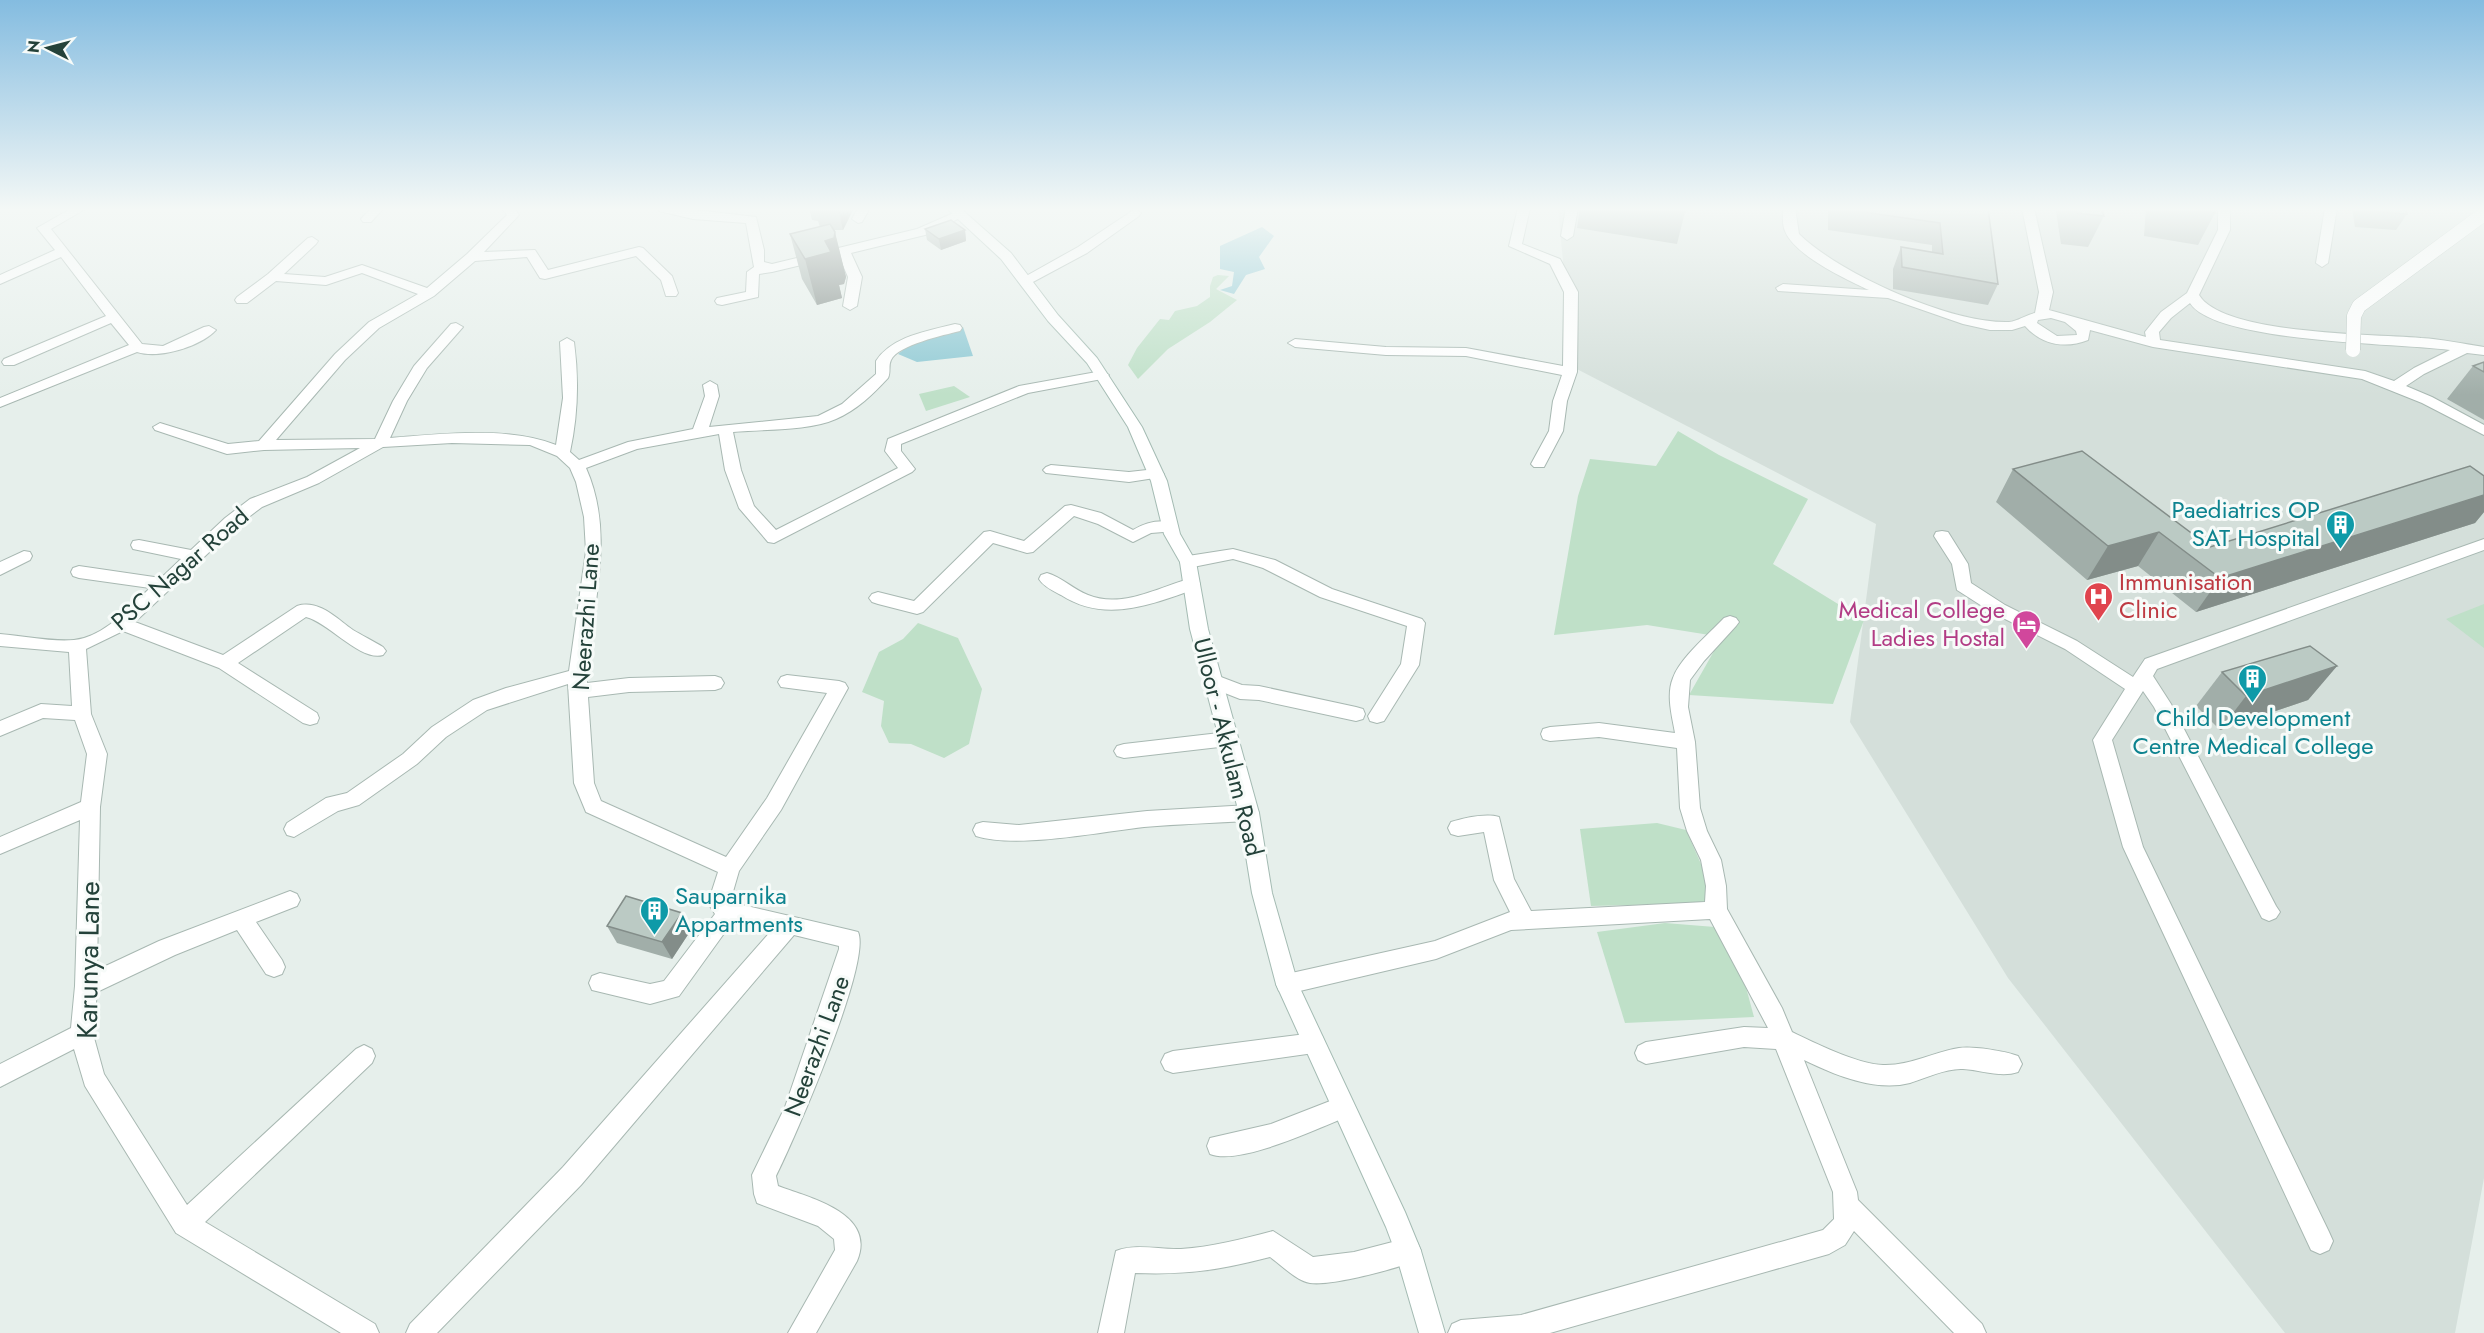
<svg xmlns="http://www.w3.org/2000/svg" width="2484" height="1333" font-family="Jost,sans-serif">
<rect width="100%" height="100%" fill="#e6efeb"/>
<!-- built -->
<path fill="#d4dfda" d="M1558,208H2484V1178L2455,1333H2285L2008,978L1850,722L1876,524L1573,367Z"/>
<!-- green -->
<g fill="#bfe0c8">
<path d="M1218,275L1229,276L1216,289L1237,300L1210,322L1168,349L1138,379L1128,365L1137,348L1160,319L1169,320L1175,311L1197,306L1210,297V286L1213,277Z"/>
<path d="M954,386L970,397L926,411L919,394Z"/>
<path d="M1678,431L1719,455L1808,499L1773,564L1864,620L1833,704L1689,695L1722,637L1647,625L1554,635L1578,496L1590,459L1656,466Z"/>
<path d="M2484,604V648L2446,619Z"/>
<path d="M918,623L958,638L982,689L969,744L944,758L911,744L889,743L881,726L884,701L862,692L879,652L903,639Z"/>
<path d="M1657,823L1686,830L1701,864L1712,903L1591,906L1580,829Z"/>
<path d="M1665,923L1715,927L1744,980L1754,1017L1625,1023L1597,932Z"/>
</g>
<!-- water -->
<g fill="#8ec9d4">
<path d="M1262,227L1274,236L1259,257L1265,269L1246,275L1234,294L1220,290L1232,286L1234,272L1220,269V246Z"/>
<path d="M963,327L973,356L917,362L898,354L916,340Z"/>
</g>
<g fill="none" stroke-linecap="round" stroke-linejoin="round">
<defs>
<g id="minor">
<path d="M72,208H87L51,229L142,344L163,346L204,327L209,326L216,330C200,347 159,359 137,352L0,407V398L129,345L111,323L14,365H4L2,362L4,359L106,316L61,257L0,284V275L55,250L37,228Z"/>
<path d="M371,208H384L371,222H363L361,219Z"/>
<path d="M502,208H514L519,215L484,252L535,250L548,270L639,247L643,248L672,276L678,293L676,296H666L661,280L636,256L545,279L540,278L527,257L475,261L434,296L379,328L345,360L276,440L375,439L393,401L414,366L451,324L456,323L463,327L427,368L407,401L390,438C442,434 508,426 556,445L563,398L560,342L567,338L574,342C579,379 578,415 570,452L579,460L628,442L693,429L705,396L703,385L710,381L717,385L719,396L709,427L818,416L842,404L876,374V361C892,336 928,331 955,324L960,325L962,328L960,331C944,335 898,345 891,360C888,366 891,372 888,378C873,394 857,410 836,419C809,431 764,429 733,432L741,470L754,506L776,530L898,468L885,451L888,439L1019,386L1102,371L1109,375L1102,379L1028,393L901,444V451L915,469L912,472L774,543L768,542L739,508L725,470L719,434L637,449L586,468C610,522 599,576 592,633C589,649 585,667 587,683L629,678L715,676L721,678L724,683L721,688L715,690L629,692L588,697L594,783L601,801L726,857L767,798L827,693L781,687L778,682L781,677L787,675L839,681L845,683L848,688L781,810L739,871L730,902L850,930L858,932C872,962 794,1140 776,1176L778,1186C810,1198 877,1213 857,1261L816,1333H788L835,1250L834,1239L818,1226L757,1203L754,1194L752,1175L785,1107L839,949V946L794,935L581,1185L437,1333H406L410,1324L563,1167L772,930L733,921L679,996L650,1004L592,990L589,983L592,976L600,973L650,984L664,981L715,914L708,903L718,872L586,812L574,783L568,684L487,710L446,737L417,764L359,805L338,811L294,837L287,835L284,829L287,823L326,798L347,793L403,754L432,727L473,700L506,688L569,671L586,551L584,517L576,482L570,468L557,456L530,445L452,443L383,447L319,483L262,507L237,526L135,622L223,655L297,606C319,599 337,619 353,630C363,636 373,641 383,647L386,651L383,655C361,662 328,622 306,617L238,663L317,713L319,718L317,723L310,725L303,723L219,668L123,631L86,649L91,714L107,754L100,807L97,970L159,941L290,891L297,894L300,900L297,906L256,922L282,960L285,967L282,974L274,977L266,974L237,930L175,955L97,992L93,1034L104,1074L187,1205L356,1049L364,1045L372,1049L375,1056L372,1063L205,1222L375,1324L379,1333H341L176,1233L85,1086L74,1049L0,1087V1064L71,1028L75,986L80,820L0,854V837L81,802L87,754L75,720L43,718L0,736V721L41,704L72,706L69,652L0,646V634C24,636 51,642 74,640C104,637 130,607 150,588L79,578L73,576L71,572L73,568L79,566L161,578L181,559L133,549L131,545L133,541L139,540L191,550L225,518L250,499L307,477L360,448L264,450L227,454L155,430L153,427L160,423L228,444L259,441L335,354L369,322L418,294L362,273L326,285L276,281L247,303H237L235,300L237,297L268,274L308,238L312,237L318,241L316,244L284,274L325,277L362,265L427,288L467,254L507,215Z"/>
<path d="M657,208H678L756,217L764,250V262L772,264L917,229L956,212L960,211L966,215L925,235L851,253L862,277L857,306L850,310L843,306L848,277L839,256L772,272L759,274L758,297L722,305L717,304L715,301L717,298L746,292L747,272L754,267L746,223L693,219L659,211Z"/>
<path d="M858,208H870L862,222L858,223L852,219Z"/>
<path d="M1518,208H1530L1522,244L1560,259L1578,292L1577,372L1567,401L1563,431L1544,467H1534L1531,464L1549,431L1553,401L1562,375L1466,356L1386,355L1295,347L1288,343L1295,339L1386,347L1466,348L1563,366L1564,292L1550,264L1509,246Z"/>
<path d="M1566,208H1578L1573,236L1567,240L1561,236Z"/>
<path d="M1783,208H1795L1799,234C1840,274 1951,324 2009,322C2018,321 2026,315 2035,313L2039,292L2022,208H2034L2053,292L2049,310L2146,337L2145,332L2161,312L2187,293L2218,230V208H2230V230L2199,295C2223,335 2374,334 2421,338C2442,339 2463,344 2484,347V355L2467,353L2424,374L2406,386L2432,397L2484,425V435L2422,403L2362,379L2153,347L2090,330L2088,340C2065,349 2042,345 2025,326L2012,330H1990L1963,324L1888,298L1778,291L1776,288L1783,284L1869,290C1847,280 1794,255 1785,231C1782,224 1783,216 1783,208ZM2190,303C2215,343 2400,343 2450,350L2414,368L2394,381L2365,371L2160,340L2159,332L2171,318ZM2051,318L2065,322L2076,331L2077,335L2057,336L2037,323L2038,320Z"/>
<path d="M2325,208H2337L2328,263L2322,267L2316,263Z"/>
<path d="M1135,209L1141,213L1139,216L1087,253L1031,283L1026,284L1019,280L1078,247Z"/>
<path d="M1051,465L1129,472L1156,469L1164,474L1161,477L1129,482L1046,473L1043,470L1046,467Z"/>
<path d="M1071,505L1101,513L1133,530C1146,522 1161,519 1176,523L1178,527L1176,531L1151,533L1133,542L1098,524L1074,516L1033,552L1027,553L993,543L923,612L917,614L878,604L872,602L869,598L872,594L878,592L914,601L984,532L990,531L1024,541L1065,506Z"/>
<path d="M1942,531L1948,532L1968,564L1971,583L2005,605L2077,641L2133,677L2145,659L2484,539V550L2157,669L2153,676L2171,704L2276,906L2280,912L2276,918L2269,921L2262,918L2154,707L2143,691L2112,740L2143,847L2329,1232L2333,1241L2329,1250L2320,1254L2311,1250L2123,847L2093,740L2125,689L2065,649L1993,613L1957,590L1952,564L1934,536L1936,532Z"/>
<path d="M1233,549L1275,560L1332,589L1422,619L1425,623L1419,665L1384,721L1377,723L1370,721L1368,716L1401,664L1407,626L1320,597L1263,568L1247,563L1233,559L1188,568L1182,566L1180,562L1182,558L1188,556Z"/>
<path d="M24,551L30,552L32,556L30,560L0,575V562Z"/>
<path d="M1047,573C1062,577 1074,590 1088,595C1122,609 1159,587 1192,578L1198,580L1200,584L1198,588C1152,604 1106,624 1061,595C1053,591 1043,586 1039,579L1041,575Z"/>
<path d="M1730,616L1736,618L1739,622L1736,626L1704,661L1690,680L1688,707L1695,742L1700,808L1707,831L1721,860L1726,886L1727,909L1782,1008L1792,1032C1815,1043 1857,1064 1883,1065C1909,1066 1934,1052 1959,1048C1973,1046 2005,1051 2018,1056L2022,1064L2018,1072C2001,1078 1981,1070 1963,1069C1947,1068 1926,1078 1910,1083C1875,1092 1835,1075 1804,1060L1857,1192L1858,1200L1982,1324L1986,1333H1954L1854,1231L1845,1245L1829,1254L1550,1333H1448L1452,1324L1461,1320L1521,1315L1823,1230L1834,1219L1833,1192L1776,1049L1744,1047L1646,1064L1638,1060L1635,1053L1638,1046L1646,1042L1744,1027L1768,1028L1710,919L1511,930L1436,959L1287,994L1279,991L1276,984L1279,977L1287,974L1435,941L1510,912L1494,880L1484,832L1458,836L1451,834L1448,828L1451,822C1465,818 1485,813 1499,817L1514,879L1531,911L1705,902L1706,886L1701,860L1687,831L1680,808L1677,748L1599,737L1550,741L1543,739L1541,734L1543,729L1550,727L1599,723L1675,733C1672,716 1666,695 1673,678C1680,658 1709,634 1724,618Z"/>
<path d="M1213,674L1242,685L1259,686L1356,707L1363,709L1365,714L1363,719L1356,721L1259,700L1240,699L1207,686L1204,681L1207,676Z"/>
<path d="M1228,732L1235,734L1237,739L1235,744L1228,746L1124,758L1117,756L1114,751L1117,746L1124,744Z"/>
<path d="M1249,805L1256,807L1259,813L1256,819L1249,821C1214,823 1179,824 1144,827C1099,832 1017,849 976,836L973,830L976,824L983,822L1019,825L1147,811Z"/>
<path d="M1314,1033L1322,1036L1325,1043L1322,1050L1314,1053L1173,1073L1165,1070L1161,1062L1165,1054L1173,1051Z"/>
<path d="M1343,1096L1351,1099L1355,1107L1351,1115C1321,1127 1240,1166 1210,1154L1207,1146L1210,1138L1271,1124Z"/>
<path d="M1273,1231L1313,1257L1354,1252L1408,1238L1417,1242L1421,1251L1417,1260C1396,1269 1332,1286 1310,1283C1297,1281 1281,1265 1270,1257C1220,1270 1188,1275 1135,1273L1124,1333H1098L1116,1251C1136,1243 1160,1250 1181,1249C1212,1247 1243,1239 1273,1231Z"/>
</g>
<path id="secondary" d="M946,208H960L1011,253L1058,315L1097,358L1142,427L1167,481L1180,534L1196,562L1208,629L1259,813L1272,893L1298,984L1405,1212L1421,1251L1445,1333H1419L1395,1251L1386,1227L1276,984L1252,893L1239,813L1190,629L1180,562L1164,534L1151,481L1128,427L1087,363L1048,321L1001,259Z"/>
</defs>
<!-- minor casing -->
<use href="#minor" stroke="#a8b8b2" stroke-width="2"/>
<!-- secondary casing -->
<use href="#secondary" stroke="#a4bbb3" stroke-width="2"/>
<!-- minor -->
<use href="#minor" fill="#fff" fill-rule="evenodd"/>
<!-- secondary -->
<use href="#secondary" fill="#fff" fill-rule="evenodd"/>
<defs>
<path id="minor-bridge" d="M2353,350L2354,316L2359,306L2484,214"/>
</defs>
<!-- minor-bridge casing -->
<use href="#minor-bridge" stroke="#a8b8b2" stroke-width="15" stroke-linecap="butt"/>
<!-- minor-bridge -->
<use href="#minor-bridge" stroke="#fff" stroke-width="14"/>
</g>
<!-- wall -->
<g fill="#a1aea9">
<path d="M809,208H854L843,230H834L846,277L844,284L839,285L842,298L817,305L802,279L790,234L820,227L818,221L812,220Z"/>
<path d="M1580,208H1686L1677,244L1577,228Z"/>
<path d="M1828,208H1988L1998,284L1988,305L1893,289V269L1901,247L1932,252V245L1828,230Z"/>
<path d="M2057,208H2101L2104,216L2088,247L2061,244L2056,211Z"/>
<path d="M2146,208H2216L2215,213L2198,245L2144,236Z"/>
<path d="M2352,208H2405L2407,214L2396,230L2355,227Z"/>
<path d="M925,229L965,230L966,241L941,250L927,240Z"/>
<path d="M2484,362V420L2447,399L2473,366Z"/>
<path d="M2013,469L2210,547L2484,476V512L2475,523L2196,612L2138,566L2087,580L1996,502Z"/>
<path d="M2337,666L2308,700L2220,730L2196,706L2222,672Z"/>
<path d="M682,913L691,930L672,959L617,943L607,926Z"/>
</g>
<!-- shaded-wall -->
<g fill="#838d89">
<path d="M838,208H854L843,230Z"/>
<path d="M965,230L966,241L941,250L939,239Z"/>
<path d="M835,232L846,277L844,284L839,285L842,298L817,305L805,259Z"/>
<path d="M2484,495V512L2475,523L2196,612L2220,578Z"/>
<path d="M2159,532L2138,566L2087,580L2108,546Z"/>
<path d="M2337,666L2308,700L2220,730L2246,696Z"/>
<path d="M682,913L691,930L672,959L662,942Z"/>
</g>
<!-- building -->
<g fill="#bbcac4" stroke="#838d89" stroke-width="1.5">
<path d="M1656,208H1686L1685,212Z"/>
<path d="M1835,208H1988L1998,284L1902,267L1901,247L1943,254L1940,223Z"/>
<path d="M2075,208H2101L2104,216L2076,213Z"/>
<path d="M2183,208H2216L2215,213Z"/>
<path d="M2365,208H2405L2407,214L2365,211Z"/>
<path d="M951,220L965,230L939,239L925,229Z"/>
<path d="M830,224L835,232L834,238L825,241L831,252L805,259L790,234Z"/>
<path d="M2484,362V372L2473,366Z"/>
<path d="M2082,451L2210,547L2470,466L2484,476V495L2220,578L2159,532L2108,546L2013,469Z"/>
<path d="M2310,646L2337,666L2246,696L2222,672Z"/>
<path d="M626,896L682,913L662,942L607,926Z"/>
</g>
<!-- sky -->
<linearGradient id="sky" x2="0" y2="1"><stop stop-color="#84bce0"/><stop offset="0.53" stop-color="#f4f8f6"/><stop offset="1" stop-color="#f4f8f6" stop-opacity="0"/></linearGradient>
<rect width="2484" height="395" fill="url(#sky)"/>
<!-- icons -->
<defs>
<symbol id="building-pin" viewBox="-11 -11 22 30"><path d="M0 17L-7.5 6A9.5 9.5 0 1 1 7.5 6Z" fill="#0f9aa8" stroke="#f7fbf9"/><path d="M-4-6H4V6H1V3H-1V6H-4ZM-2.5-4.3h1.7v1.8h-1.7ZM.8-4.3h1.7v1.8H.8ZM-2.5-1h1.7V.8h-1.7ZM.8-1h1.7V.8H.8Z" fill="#fff"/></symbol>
<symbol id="hospital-pin" viewBox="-11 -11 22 30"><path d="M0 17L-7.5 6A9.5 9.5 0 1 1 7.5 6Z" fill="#e0444e" stroke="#f7fbf9"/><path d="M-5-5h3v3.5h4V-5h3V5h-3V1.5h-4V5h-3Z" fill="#fff"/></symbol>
<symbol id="hotel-pin" viewBox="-11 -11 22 30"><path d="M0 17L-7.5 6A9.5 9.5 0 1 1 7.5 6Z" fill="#d1479c" stroke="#f7fbf9"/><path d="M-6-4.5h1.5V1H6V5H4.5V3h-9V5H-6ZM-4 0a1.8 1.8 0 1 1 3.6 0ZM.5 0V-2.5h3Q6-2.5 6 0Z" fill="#fff"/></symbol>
</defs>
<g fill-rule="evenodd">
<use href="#building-pin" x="2324" y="508" width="33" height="45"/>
<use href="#hospital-pin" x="2082" y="580" width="33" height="45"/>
<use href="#hotel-pin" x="2010" y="608" width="33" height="45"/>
<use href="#building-pin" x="2236" y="662" width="33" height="45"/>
<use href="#building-pin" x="638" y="894" width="33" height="45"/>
</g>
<g text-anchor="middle" stroke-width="6" stroke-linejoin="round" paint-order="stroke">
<!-- culture labels -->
<g font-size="24" fill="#0d838f" stroke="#f7fbf9" text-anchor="end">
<text x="2320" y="518">Paediatrics OP<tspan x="2320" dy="28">SAT Hospital</tspan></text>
<text x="2253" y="726" text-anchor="middle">Child Development<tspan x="2253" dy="28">Centre Medical College</tspan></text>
<text x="675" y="904" text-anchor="start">Sauparnika<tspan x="675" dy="28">Appartments</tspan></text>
</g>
<!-- street labels -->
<g font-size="24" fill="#24423a" stroke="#f7fbf9">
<text transform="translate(180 569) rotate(-41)" y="8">PSC Nagar Road</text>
<text transform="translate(586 617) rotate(-86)" y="8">Neerazhi Lane</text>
<text transform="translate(1228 747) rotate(76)" y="8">Ulloor - Akkulam Road</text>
<text transform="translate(817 1046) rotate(-70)" y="8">Neerazhi Lane</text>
</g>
<!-- health labels -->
<g font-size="24" fill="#be3a42" stroke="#f7fbf9" text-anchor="start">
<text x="2119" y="590">Immunisation<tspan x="2119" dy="28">Clinic</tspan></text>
</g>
<!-- hotel labels -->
<g font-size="24" fill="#b23c85" stroke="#f7fbf9" text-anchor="end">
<text x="2005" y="618">Medical College<tspan x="2005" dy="28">Ladies Hostal</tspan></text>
</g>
<!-- near-street labels -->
<g font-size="28" fill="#24423a" stroke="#f7fbf9">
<text transform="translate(88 960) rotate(-89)" y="10">Karunya Lane</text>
</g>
</g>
<!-- north arrow -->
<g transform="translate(48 48) rotate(276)" stroke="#f7fbf9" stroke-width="4.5" paint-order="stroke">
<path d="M0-4.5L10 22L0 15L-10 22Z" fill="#24423a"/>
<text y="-9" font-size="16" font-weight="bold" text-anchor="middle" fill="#24423a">N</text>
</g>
</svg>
